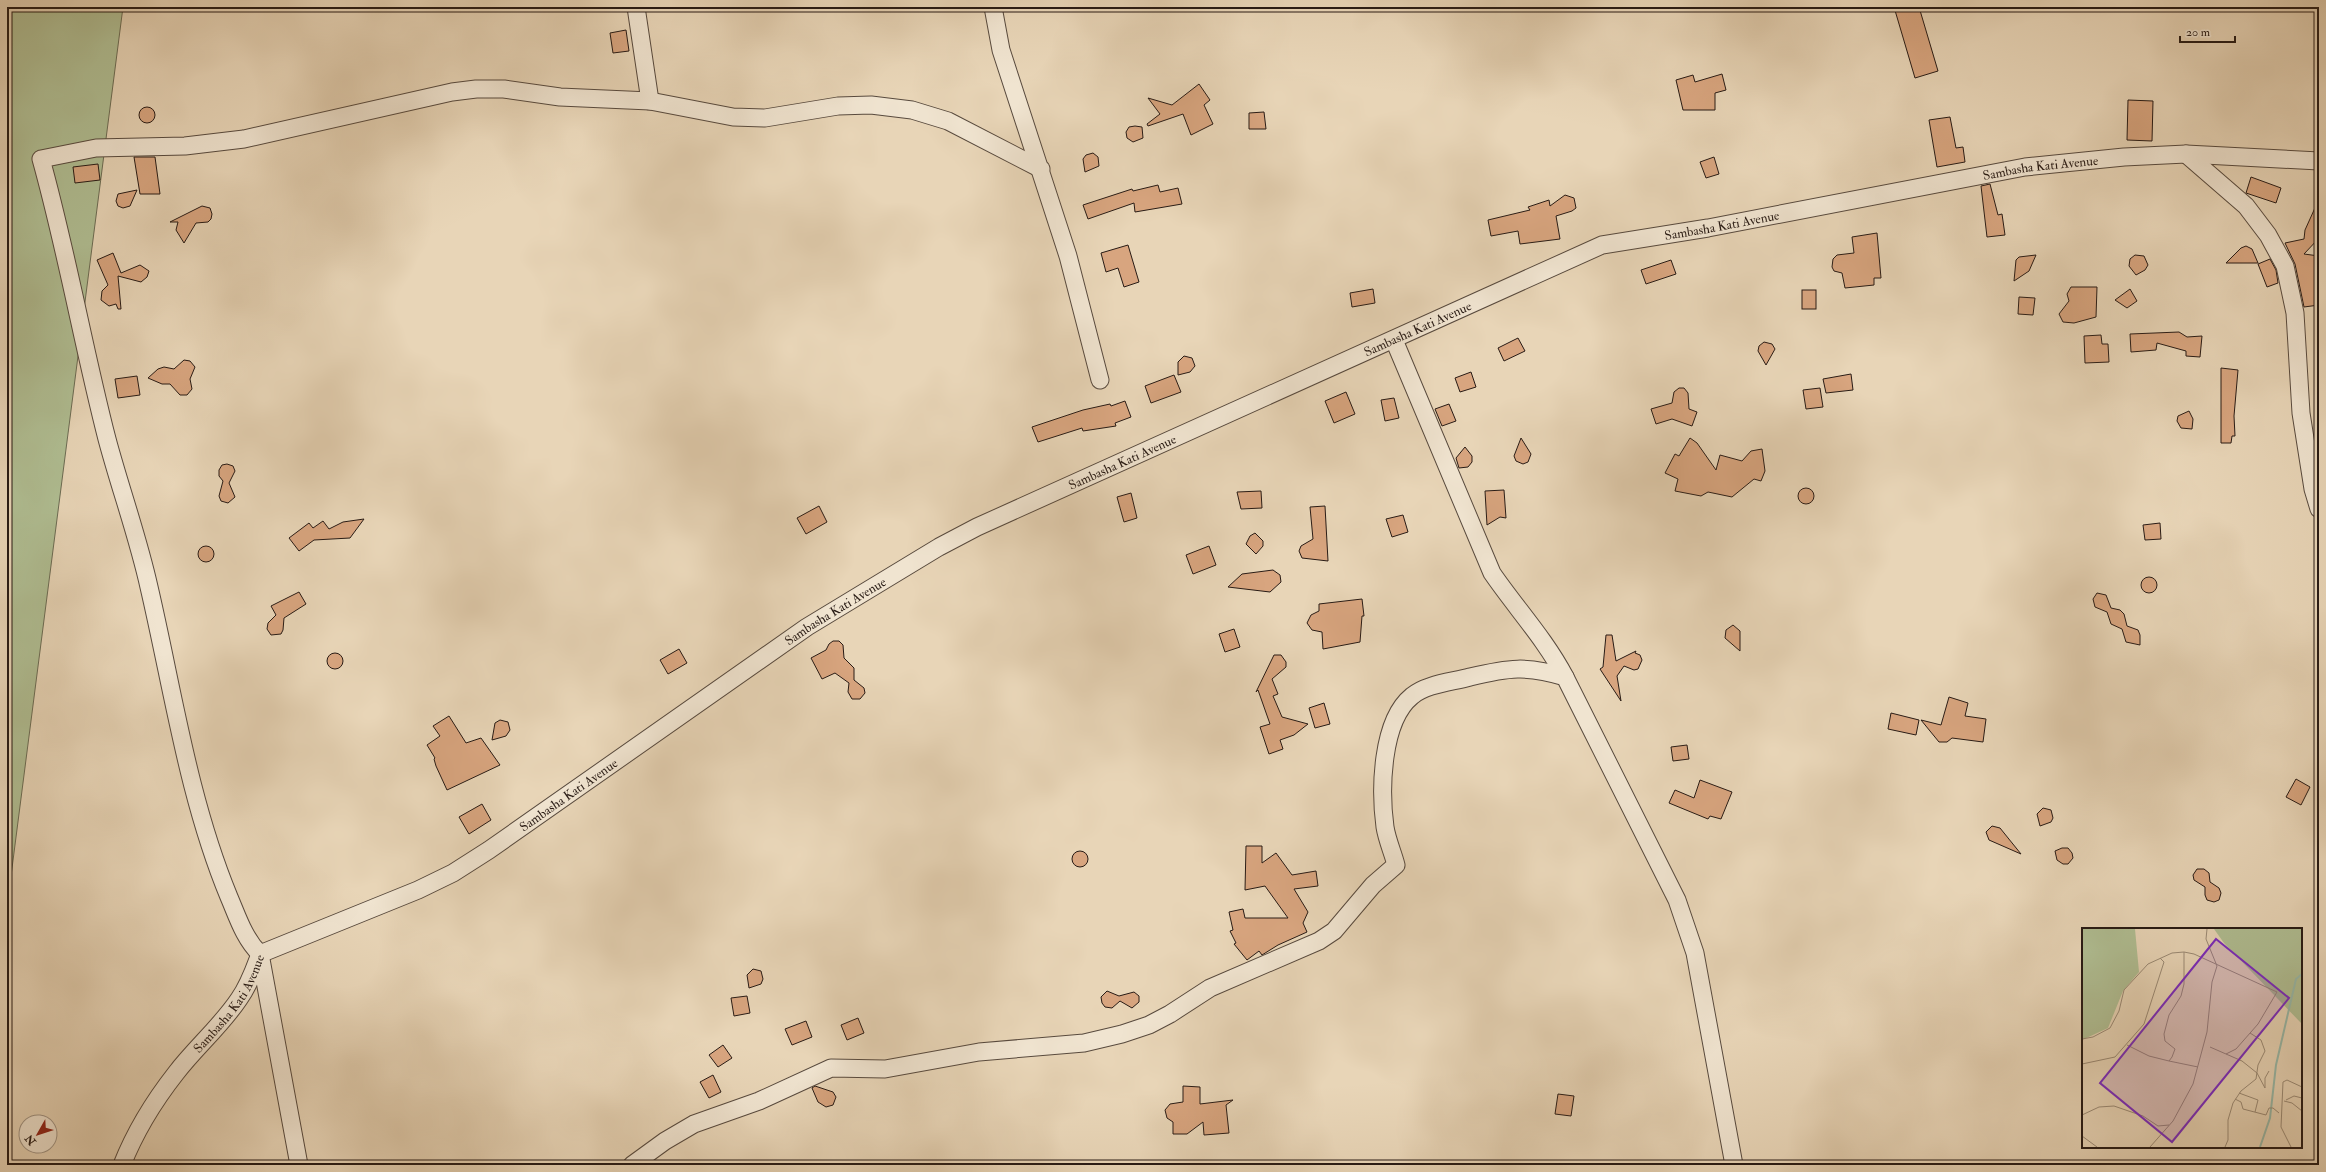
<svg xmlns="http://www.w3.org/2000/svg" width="2326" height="1172" font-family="'IM FELL Double Pica',serif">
<rect width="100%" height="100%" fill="#e8d5b7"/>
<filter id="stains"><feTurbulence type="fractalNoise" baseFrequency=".005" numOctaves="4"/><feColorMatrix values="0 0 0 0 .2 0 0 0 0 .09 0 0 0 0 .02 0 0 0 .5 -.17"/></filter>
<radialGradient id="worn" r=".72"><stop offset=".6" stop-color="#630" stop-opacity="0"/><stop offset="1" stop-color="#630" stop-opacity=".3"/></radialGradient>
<!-- green -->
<path fill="#b0be93" stroke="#6c6c54" d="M7,7H123L7,907Z"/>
<!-- building -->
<g fill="#d8a57f" stroke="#281b15">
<path d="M1894,7H1919L1938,71L1915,78Z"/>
<path d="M626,30L629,51L613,53L610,33Z"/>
<path d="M1722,74L1726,90L1715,93V110H1683L1676,80L1693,75L1695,82Z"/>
<path d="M1199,84L1210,100L1204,105L1213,124L1191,135L1183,114L1148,126L1147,124L1160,114L1148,98L1172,105Z"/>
<path d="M2128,100L2153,101L2152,141L2127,140Z"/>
<circle cx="147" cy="115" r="8"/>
<path d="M1264,112L1266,129H1249V113Z"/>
<path d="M1950,117L1956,148L1963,147L1965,162L1937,167L1929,120Z"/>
<path d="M1135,126L1142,127L1143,138L1133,142L1127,138L1126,132L1129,127Z"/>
<path d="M1093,153L1098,157L1099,166L1085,172L1083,159L1086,155Z"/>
<path d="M134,157H155L160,194H140Z"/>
<path d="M1714,157L1719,174L1706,178L1700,162Z"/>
<path d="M98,164L100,180L75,183L73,167Z"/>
<path d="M2251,177L2281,188L2276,203L2246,193Z"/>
<path d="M1990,184L1998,215L2002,214L2005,235L1987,237L1981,186Z"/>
<path d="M1158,185L1160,192L1178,188L1182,204L1135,212L1134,203L1088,219L1083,205L1132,189L1133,191Z"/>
<path d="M137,190L130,206L123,208L118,206L116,201L118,194Z"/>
<path d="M1565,195L1574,198L1576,208L1572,211L1556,216L1560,239L1520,244L1518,231L1491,236L1488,220L1530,210L1528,207L1549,200L1550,206Z"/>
<path d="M2319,199V238L2304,254L2319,256V305L2304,307L2295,264L2285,243L2304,239L2305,230Z"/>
<path d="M202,206L210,208L212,214L211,219L208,222L196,223L184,243L176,230L178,222H170Z"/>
<path d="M1877,233L1881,278H1874V285L1845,288L1842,273L1834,271L1832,267L1833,259L1837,255L1854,253L1852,237Z"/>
<path d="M1128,245L1139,282L1124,287L1118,268L1106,272L1101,253Z"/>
<path d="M2246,246L2252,249L2258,263H2226L2241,248Z"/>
<path d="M113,253L121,273L140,265L149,271L147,277L141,282L118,276L121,309H118L116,304L109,306L101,300L102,291L108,285L97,260Z"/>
<path d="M2036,255L2029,271L2014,281L2016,260L2019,257Z"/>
<path d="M2135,255L2144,256L2148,265L2145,270L2136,275L2129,266L2130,259Z"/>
<path d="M2270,259L2276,270L2278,283L2267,287L2258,264Z"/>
<path d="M1671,260L1676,274L1646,284L1641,270Z"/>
<path d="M2071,287H2097L2096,317L2074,323L2063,322L2059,314L2069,301L2067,294Z"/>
<path d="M1373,289L1375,303L1352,307L1350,293Z"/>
<path d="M2130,289L2137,301L2127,308L2115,300Z"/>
<rect x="1802" y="290" width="14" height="19"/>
<path d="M2019,297L2035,298L2033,315L2018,314Z"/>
<path d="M2179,332L2187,337L2202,336L2200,357L2186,356V351L2157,343L2156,350L2131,352L2130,334Z"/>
<path d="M2101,335L2102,344H2108L2109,362L2085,363L2084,336Z"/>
<path d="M1518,338L1525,351L1504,361L1498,348Z"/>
<path d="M1764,342L1772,344L1775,349L1766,365L1758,351L1759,346Z"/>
<path d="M1184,356L1192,358L1195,366L1190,372L1178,375V362Z"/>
<path d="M184,360L190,361L195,367L190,379L192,389L187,395H180L170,384H162L148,378L158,369L164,367L174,369Z"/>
<path d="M2221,368L2238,370L2234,416L2235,436H2232L2231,443H2221Z"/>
<path d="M1471,372L1476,387L1460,392L1455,378Z"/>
<path d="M1851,374L1853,390L1826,393L1823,379Z"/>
<path d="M1174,375L1181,392L1151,403L1145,386Z"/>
<path d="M137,376L140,395L118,398L115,379Z"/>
<path d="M1679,388H1684L1688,393L1689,409L1697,412L1692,426L1672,419L1656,424L1651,409L1672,403L1674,392Z"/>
<path d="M1820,388L1823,407L1806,409L1803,390Z"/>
<path d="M1346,392L1355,414L1334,423L1325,401Z"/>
<path d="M1394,398L1399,418L1385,421L1381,400Z"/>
<path d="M1125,401L1131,417L1115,423L1116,426L1083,431L1082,428L1038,442L1032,427L1083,410L1110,404L1111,406Z"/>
<path d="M1449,404L1456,421L1442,426L1435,409Z"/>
<path d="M2189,411L2193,419L2192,429L2181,428L2177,421L2178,416Z"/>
<path d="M1521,438L1531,454L1528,462L1523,464L1516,461L1514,456Z"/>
<path d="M1690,438L1697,443L1716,470L1720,455L1742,461L1751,451L1762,449L1765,471L1761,481L1754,479L1732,497L1708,492L1701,496L1675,491L1678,479L1665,473L1675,454L1679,456Z"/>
<path d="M1465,447L1472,456V462L1468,467L1459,468L1456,458Z"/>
<path d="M227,464L233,466L235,471L229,483L235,497L228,503L221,501L219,496L223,481L219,476V470L222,465Z"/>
<circle cx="1806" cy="496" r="8"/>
<path d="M1504,490L1506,518L1500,517L1487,525L1485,491Z"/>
<path d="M1261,491L1262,508L1241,509L1237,492Z"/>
<path d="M1131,493L1137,518L1124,522L1117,497Z"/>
<path d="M819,506L827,522L806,534L797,518Z"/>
<path d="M1325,506L1328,561L1302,558L1299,551L1301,546L1313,539L1310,507Z"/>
<path d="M1403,515L1408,532L1392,537L1386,519Z"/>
<path d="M364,519L350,538L314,540L299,551L289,538L309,523L313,528L323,521L329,529L343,522Z"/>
<path d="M2160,523L2161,539L2145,540L2143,525Z"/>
<path d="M1255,533L1263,541V546L1256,554L1246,544L1250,536Z"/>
<circle cx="206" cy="554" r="8"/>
<path d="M1209,546L1216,565L1193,574L1186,555Z"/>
<path d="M1273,570L1280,575L1281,582L1270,592L1228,587L1242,574Z"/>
<circle cx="2149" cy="585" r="8"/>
<path d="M299,592L306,604L284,618L283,630L281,634L271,635L267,629L268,623L276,615L271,606Z"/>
<path d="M2097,593L2106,595L2111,608L2120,610L2124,614L2127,626L2138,630L2140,635V645L2126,642L2122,629L2111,624L2107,612L2095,607L2093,599Z"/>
<path d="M1362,599L1364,616H1362L1360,642L1323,649L1322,632L1312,630L1307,623L1311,615L1319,611V604Z"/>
<path d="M1733,625L1740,631V651L1725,638L1726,630Z"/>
<path d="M1234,629L1240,647L1225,652L1219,634Z"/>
<path d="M1606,635H1612L1616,661L1636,651L1635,653L1640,655L1642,660L1638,669L1634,670L1624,666L1617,676L1621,701L1600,669L1603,667Z"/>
<path d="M833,641H839L843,645L844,658L854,668V680L864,688L865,693L860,699H852L848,692L849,683L835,673L822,679L811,658L826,650L829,644Z"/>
<path d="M679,649L687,663L668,674L660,660Z"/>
<circle cx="335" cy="661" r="8"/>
<path d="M1274,655H1281L1286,662V667L1272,679L1278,694L1273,696L1282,717L1308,724L1294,735L1280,740L1283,749L1269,754L1260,727L1270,724L1258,690L1256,692Z"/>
<path d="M1949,697L1968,703L1965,716L1986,719L1983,742L1952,738L1947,742H1939L1921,720L1941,725Z"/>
<path d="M1324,703L1330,724L1315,728L1309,708Z"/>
<path d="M1891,713L1919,720L1916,735L1888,729Z"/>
<path d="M449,716L466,743L481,738L500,765L447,790L436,766L434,759L435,758L427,745L440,736L433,726Z"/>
<path d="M500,720L508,722L510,730L506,736L492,740L495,723Z"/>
<path d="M1687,745L1689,759L1673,761L1671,747Z"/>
<path d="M2296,779L2310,787L2301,805L2286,797Z"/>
<path d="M1700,780L1732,792L1721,819L1710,816L1708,819L1669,803L1675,790L1694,798Z"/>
<path d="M482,804L491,820L469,834L459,817Z"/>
<path d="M2043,808L2051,810L2053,818L2051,822L2040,826L2037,814Z"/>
<path d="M1992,826L2000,828L2021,854L1989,840L1986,832Z"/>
<path d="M1246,846H1262V863L1276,853L1292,875L1316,871L1318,886L1294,889L1308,912L1303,923L1307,932L1278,945L1262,955L1259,951L1247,960L1234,944L1236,943L1230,931L1233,930L1229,912L1243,909L1245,918H1288L1265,886L1245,890Z"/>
<path d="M2062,848H2068L2072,853L2073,858L2068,864H2063L2057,860L2055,851Z"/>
<circle cx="1080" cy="859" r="8"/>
<path d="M2197,869H2204L2209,873L2210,882L2219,888L2221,893L2219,900L2214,902L2207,900L2205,895V887L2194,880L2193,875Z"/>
<path d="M753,969L761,971L763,979L761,984L749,988L747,975Z"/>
<path d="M1107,991L1119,996L1134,992L1139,996V1002L1132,1008L1120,1001L1112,1008L1105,1007L1102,1003L1101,997Z"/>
<path d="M747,996L750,1013L734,1016L731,998Z"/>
<path d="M858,1018L864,1033L847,1040L841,1025Z"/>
<path d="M806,1021L812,1037L792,1045L785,1029Z"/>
<path d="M723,1045L732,1058L718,1067L709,1055Z"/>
<path d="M713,1075L721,1092L709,1098L700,1082Z"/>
<path d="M815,1086L833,1092L836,1097L833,1105L826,1107L818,1102L812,1088Z"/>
<path d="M1183,1086L1200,1087V1104L1233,1100L1226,1105L1229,1133L1204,1135L1203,1122L1187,1134H1173V1122L1167,1118L1165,1110L1170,1104L1183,1102Z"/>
<path d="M1558,1094L1574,1096L1571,1116L1555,1114Z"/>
</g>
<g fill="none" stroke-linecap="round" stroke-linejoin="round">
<defs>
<g id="street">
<path d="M636,7L650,101"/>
<path d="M993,7L1001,50L1068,256L1100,380"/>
<path d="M2186,154L2246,206L2268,235L2285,266L2295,313L2301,413L2313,489L2319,509"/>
<path d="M1394,340L1492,573C1516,608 1545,639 1565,677"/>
<path id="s1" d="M122,1165C135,1132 154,1101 176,1073C196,1047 221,1026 239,999C249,985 254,970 260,954L418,890L453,873L489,850L807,627L939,547L977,527L1602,245L1708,228L2025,167L2124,157L2186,154L2319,161"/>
<path d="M299,1165L260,954C244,938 238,918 229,897C188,798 173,690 149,587C138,537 120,488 107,439C83,346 67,252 41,159L96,148L185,146L244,139L452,92L476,89H504L560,97L650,101L733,117L765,118L838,106L871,105L912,110L948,121L1041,169"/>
<path d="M632,1165L665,1141L694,1124L759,1101L831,1068L885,1069L979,1052L1084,1043L1122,1034L1149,1025L1170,1014L1210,988L1319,941L1334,931L1373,885L1396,865C1393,853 1387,840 1385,827C1380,790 1381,721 1412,696C1426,684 1452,682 1470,677C1508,668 1527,665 1565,677L1677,900L1695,953L1734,1165"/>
</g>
</defs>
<!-- street casing -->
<use href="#street" stroke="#584a3e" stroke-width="19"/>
<!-- street -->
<use href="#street" stroke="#f0e4d0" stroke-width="17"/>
</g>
<g text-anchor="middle" stroke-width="3.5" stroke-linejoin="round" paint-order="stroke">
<!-- street labels -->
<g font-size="13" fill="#281b15" stroke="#f0e4d0">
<text dy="5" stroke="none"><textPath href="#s1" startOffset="2223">Sambasha Kati Avenue</textPath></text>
<text dy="5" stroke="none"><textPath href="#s1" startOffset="1899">Sambasha Kati Avenue</textPath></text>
<text dy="5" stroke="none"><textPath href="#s1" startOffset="1575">Sambasha Kati Avenue</textPath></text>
<text dy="5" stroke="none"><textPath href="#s1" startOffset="1251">Sambasha Kati Avenue</textPath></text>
<text dy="5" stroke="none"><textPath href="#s1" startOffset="927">Sambasha Kati Avenue</textPath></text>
<text dy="5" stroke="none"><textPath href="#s1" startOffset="603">Sambasha Kati Avenue</textPath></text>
<text dy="5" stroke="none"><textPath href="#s1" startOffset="195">Sambasha Kati Avenue</textPath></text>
</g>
</g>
<!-- overview -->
<g transform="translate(2082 928)">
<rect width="220" height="220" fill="#e8d5b7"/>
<path d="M0,1H53L57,44L41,63L26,100L0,112ZM132,1H220V96L142,15Z" fill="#b0be93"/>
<path fill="none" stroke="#98b9a9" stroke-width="2" d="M178,219L188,190L194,137L214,51L220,46"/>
<path fill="none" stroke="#9b8b76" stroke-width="1" d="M0,111L11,109L28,100L37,83L42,62L66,36L90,25L102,24L112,26L195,64L176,96L154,121L144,126M45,117L67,128L87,133L90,129L93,121L83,113L82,106L87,87L99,68L102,56V24M128,119L160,133L175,145L183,160V150L187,143M87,133L116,139M0,136L33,129L62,96L82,34L78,30M157,165L176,172L173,184M153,171L159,174L161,181L184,187L187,180H191L197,185M204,172L212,168L220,170M202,173L210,175L220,183M0,187L17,179L32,178L61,188L76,198L87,197M0,208L15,219M68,219L91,193L111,156L125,104L130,54L135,38L124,11L125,1M143,219L146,212V192L151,175L159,163L174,151L176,137L183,123L179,112L168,105M209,219L199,199L201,154L205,152L220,159"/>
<path fill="#7b2cbf" fill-opacity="0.15" stroke="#7b2cbf" stroke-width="2" d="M134,11L207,70L90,214L18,155Z"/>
<rect width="220" height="220" fill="none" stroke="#281b15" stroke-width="2"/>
</g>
<!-- margin -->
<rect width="2326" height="1172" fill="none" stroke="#e8d5b7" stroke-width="24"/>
<rect x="8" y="8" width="2310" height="1156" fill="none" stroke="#281b15" stroke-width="2"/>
<rect x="12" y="12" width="2302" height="1148" fill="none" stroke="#281b15"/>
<!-- north arrow -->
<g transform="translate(38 1134) rotate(231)"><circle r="19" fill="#f0e4d0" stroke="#a09485"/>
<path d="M0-3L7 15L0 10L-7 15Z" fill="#8f2418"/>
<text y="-6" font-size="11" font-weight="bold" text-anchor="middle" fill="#281b15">N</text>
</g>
<!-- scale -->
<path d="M2180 36v6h55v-6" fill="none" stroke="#281b15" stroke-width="2"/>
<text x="2186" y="36" font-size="12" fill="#281b15" stroke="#f0e4d0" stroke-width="3" paint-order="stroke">20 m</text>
<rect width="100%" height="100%" filter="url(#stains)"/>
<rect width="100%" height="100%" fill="url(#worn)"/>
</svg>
